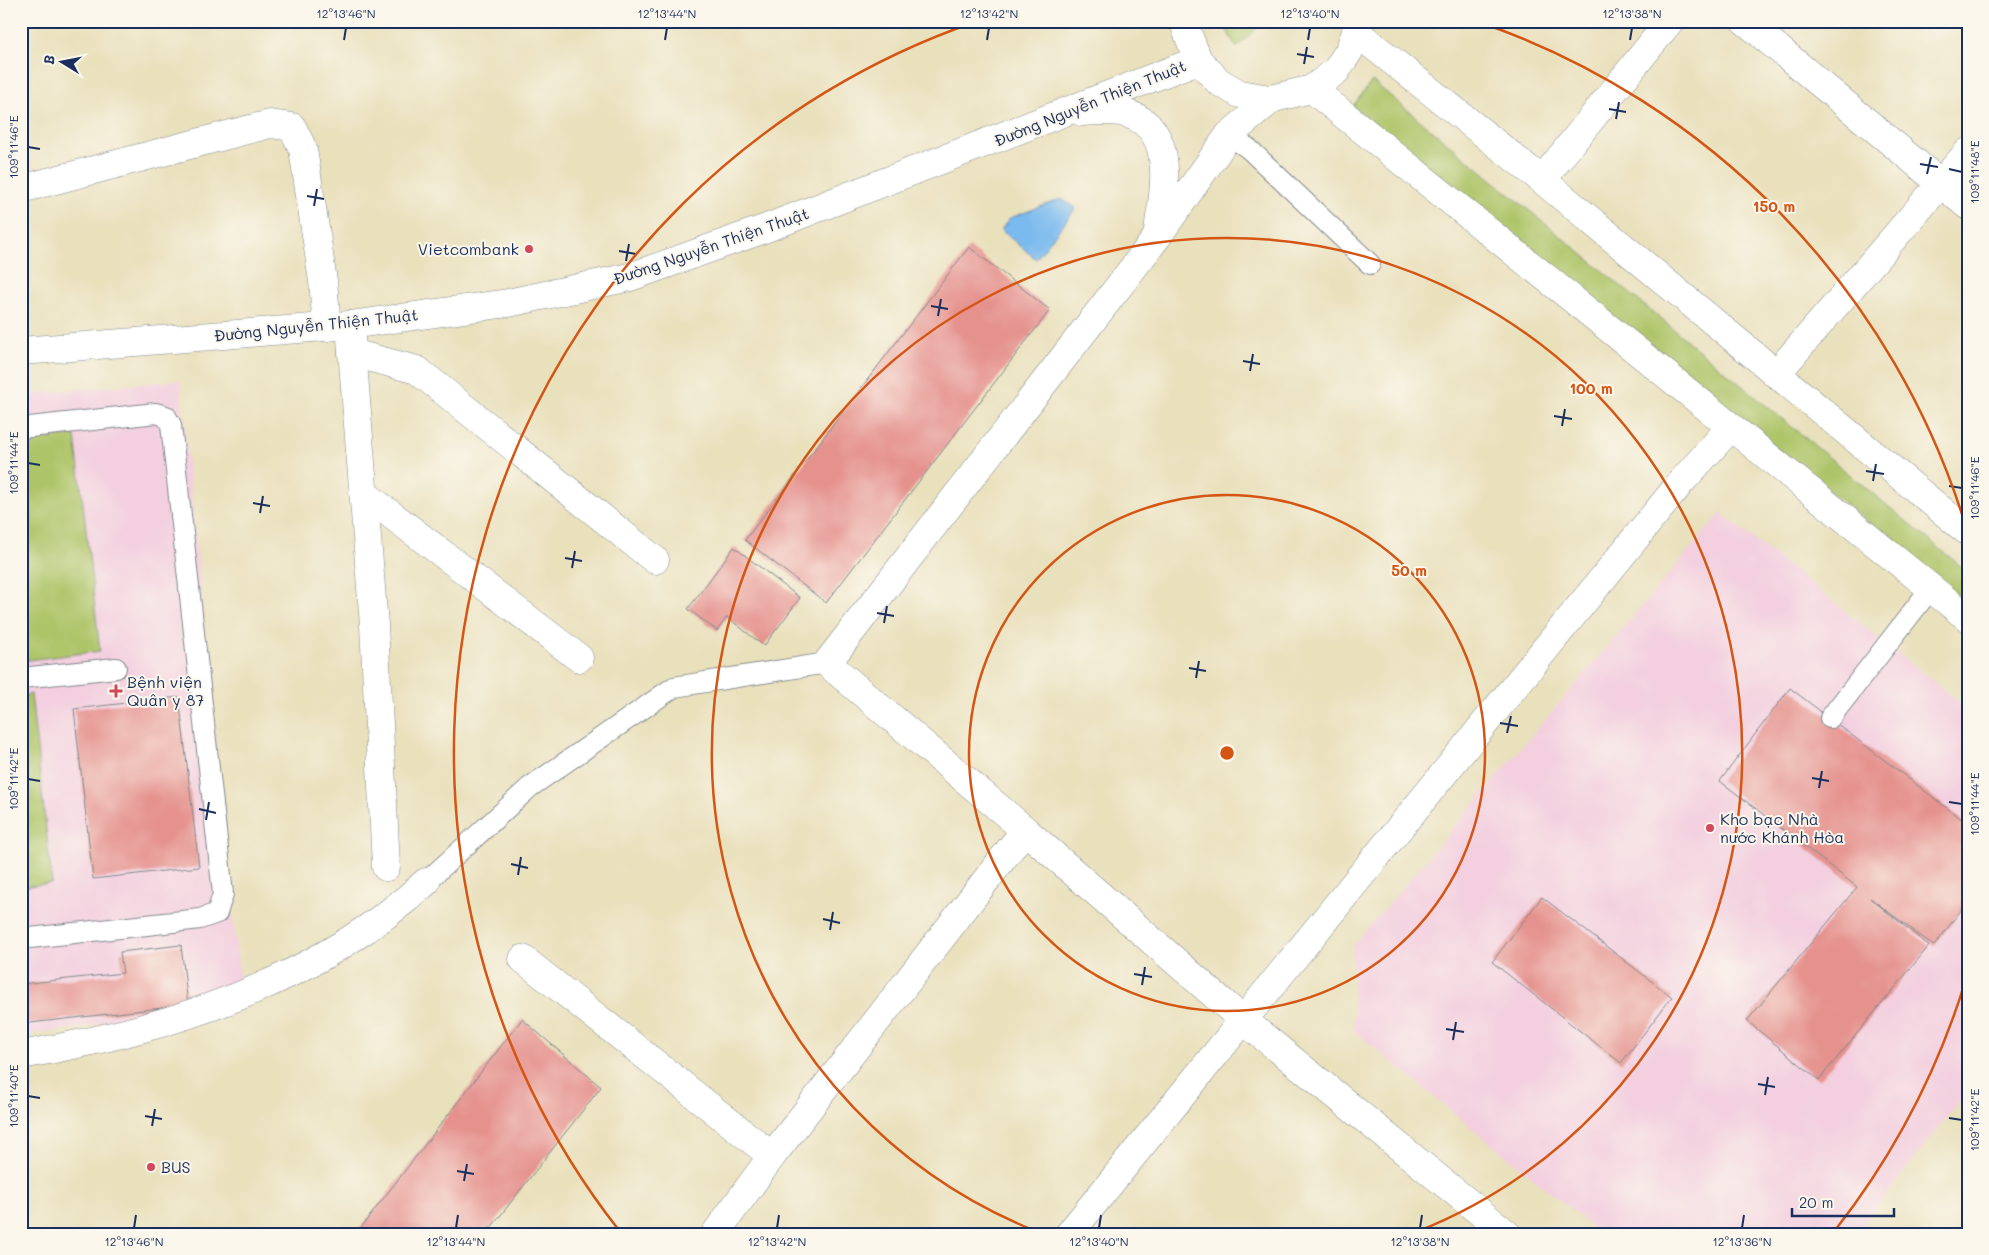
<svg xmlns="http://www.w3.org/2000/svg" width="1989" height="1255" font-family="Mali,sans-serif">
<rect width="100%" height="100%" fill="#fbf7ec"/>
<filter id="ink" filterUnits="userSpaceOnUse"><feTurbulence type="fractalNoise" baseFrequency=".02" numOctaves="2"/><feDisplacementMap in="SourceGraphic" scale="10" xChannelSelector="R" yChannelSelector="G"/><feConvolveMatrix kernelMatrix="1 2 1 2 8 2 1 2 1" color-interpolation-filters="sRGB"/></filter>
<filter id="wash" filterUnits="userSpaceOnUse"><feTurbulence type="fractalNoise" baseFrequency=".0096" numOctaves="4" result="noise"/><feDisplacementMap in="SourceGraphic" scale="20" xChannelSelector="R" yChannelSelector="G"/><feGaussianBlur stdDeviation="1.12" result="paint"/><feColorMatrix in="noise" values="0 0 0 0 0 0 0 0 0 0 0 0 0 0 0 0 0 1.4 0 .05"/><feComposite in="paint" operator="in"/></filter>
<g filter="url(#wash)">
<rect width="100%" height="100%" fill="#e9e0bc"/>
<!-- built -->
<g fill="#f3cfdf">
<path d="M180,380L240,986L188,1005L71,1029L21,1035V395Z"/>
<path d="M1721,513L1968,709V1091L1855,1234H1601L1354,1031L1352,947Z"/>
</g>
<!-- green -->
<g fill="#adc468" stroke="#647a63">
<path d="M1224,21H1263L1237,48L1228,33Z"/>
<path d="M1372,81L1968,572V603L1353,106Z"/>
<path d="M75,435L100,651L21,661V442Z"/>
<path d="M31,694L52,883L21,887V696Z"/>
</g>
<!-- water -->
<path fill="#7abaee" stroke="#4a74a6" d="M1061,199L1076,208L1036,259L1001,230L1010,218Z"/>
<g id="blocks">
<!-- building -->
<g fill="#e5918d">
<path d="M969,247L1050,310L826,603L745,540Z"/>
<path d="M734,547L800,598L764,646L727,617L717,631L688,609Z"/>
<path d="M1790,688L1968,824V901L1934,946L1870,898L1929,946L1819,1080L1747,1021L1857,887L1720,781Z"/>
<path d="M179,697L199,867L93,879L74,709Z"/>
<path d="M1542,897L1672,997L1621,1063L1492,962Z"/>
<path d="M181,945L188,1005L21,1024V984L123,973L120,952Z"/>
<path d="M522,1019L601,1087L486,1234H356Z"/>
</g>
</g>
</g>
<g filter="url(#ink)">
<use href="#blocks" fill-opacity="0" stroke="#82888d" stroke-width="1"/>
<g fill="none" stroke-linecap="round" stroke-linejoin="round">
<defs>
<g id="service">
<path d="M1229,135L1249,149L1370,264"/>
<path d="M21,428L156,413L166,416L171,425L223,894L217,913L200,919L21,939"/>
<path d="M21,678L116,668"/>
<path d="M1830,718L1931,588"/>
<path d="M426,882L530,787L674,687L827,663"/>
</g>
<g id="minor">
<path d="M1745,21L1968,206"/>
<path d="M1542,180L1670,21"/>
<path d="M21,189L270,124L292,127L303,149L323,281L327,327"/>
<path d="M350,325L374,625L386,867"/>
<path d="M352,353L417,370L655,560"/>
<path d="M1776,374L1968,152"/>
<path d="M363,493L579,658"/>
<path d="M1025,830L827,663L1157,237L1229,135L1272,99"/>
<path d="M523,959L772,1156"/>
<path d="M21,1055C167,1030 315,983 426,882"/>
<path d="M715,1234L772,1156L1025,830L1243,1020L1507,1234"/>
<path d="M1069,1234L1682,481L1731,427"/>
</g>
<g id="tertiary">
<path d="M1186,21V29L1198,60L1219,82L1240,94L1270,99L1312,89L1336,71L1349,51L1356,32L1357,21"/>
<path d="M1356,32L1542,180L1968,532"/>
<path d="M1312,89L1968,618"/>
<path d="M1082,112C1095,111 1108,110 1120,112C1181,124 1163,195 1157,237"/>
<path d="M21,351L350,325L508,303L630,277L764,229L1198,60"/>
</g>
</defs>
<!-- service casing -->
<use href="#service" stroke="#82888d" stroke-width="22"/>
<!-- minor casing -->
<use href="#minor" stroke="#82888d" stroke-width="29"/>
<!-- tertiary casing -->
<use href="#tertiary" stroke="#82888d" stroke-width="29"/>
<!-- service -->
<use href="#service" stroke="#fff" stroke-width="20"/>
<!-- minor -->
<use href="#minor" stroke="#fff" stroke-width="28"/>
<!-- tertiary -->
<use href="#tertiary" stroke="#fff" stroke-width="28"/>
</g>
</g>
<!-- ticks -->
<path fill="none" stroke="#1b2f5e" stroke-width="2" d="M344,40L346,28M665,40L667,28M987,40L989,28M1308,40L1310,28M1630,40L1632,28M1297,54L1314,57M1304,64L1307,47M1609,109L1626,112M1616,119L1619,102M28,147L40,149M1920,164L1938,167M1949,169L1962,172M1927,174L1931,157M307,196L324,199M314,206L317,189M619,251L636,254M626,261L629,244M931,306L948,309M938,316L941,299M1243,361L1260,364M1250,371L1253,354M1554,416L1572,419M1562,426L1565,409M28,463L40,465M1866,471L1884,474M1873,481L1876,464M1949,486L1962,488M253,503L270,506M260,513L263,496M565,558L582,561M572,568L575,551M877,613L894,616M884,623L887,606M1189,668L1206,671M1196,678L1199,661M1500,723L1518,726M1507,733L1511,716M1812,778L1829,781M28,779L40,781M1819,788L1822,771M1949,802L1962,804M199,809L216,813M206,820L209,802M511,864L528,868M518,875L521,857M823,919L840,923M830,930L833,912M1134,974L1152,977M1142,985L1145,967M1446,1029L1464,1032M1453,1040L1456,1022M1758,1084L1775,1087M1765,1095L1768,1077M28,1096L40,1098M145,1116L162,1119M1949,1118L1962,1120M152,1126L155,1109M457,1171L474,1174M464,1181L467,1164M134,1228L136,1215M456,1228L458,1215M777,1228L779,1215M1099,1228L1101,1215M1420,1228L1422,1215M1742,1228L1744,1215"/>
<!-- distance rings -->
<g fill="none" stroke="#d45514" stroke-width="2.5">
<circle cx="1227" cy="753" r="258"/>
<path d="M1038 1232A515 515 0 1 1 1416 1232"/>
<path d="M1966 979A773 773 0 0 1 1836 1229M618 1229A773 773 0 0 1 975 22M1479 22A773 773 0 0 1 1966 527"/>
</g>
<!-- markers -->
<g fill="#d1495b" stroke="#fbf7ec" stroke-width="2">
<circle cx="529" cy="249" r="5"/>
<path d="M113.5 683.5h5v5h5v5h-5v5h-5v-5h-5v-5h5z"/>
<circle cx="1710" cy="828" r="5"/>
<circle cx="151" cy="1167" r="5"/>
</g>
<g text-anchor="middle" stroke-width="4" stroke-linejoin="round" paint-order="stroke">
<!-- street labels -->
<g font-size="16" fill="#1b2f5e" stroke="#fbf7ec">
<text transform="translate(1090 103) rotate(-22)" y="6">Đường Nguyễn Thiện Thuật</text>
<text transform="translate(711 246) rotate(-19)" y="6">Đường Nguyễn Thiện Thuật</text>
<text transform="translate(316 325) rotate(-6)" y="6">Đường Nguyễn Thiện Thuật</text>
</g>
<!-- poi labels -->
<g font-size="16" fill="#1b2f5e" stroke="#fbf7ec" text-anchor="start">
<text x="519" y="255" text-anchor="end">Vietcombank</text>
<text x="127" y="688">Bệnh viện<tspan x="127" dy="18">Quân y 87</tspan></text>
<text x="1720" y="825">Kho bạc Nhà<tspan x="1720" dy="18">nước Khánh Hòa</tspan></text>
<text x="161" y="1173">BUS</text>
</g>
</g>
<circle cx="1227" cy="753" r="8" fill="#d45514" stroke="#fbf7ec" stroke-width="2.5"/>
<g font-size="15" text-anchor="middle" font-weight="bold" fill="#d45514" stroke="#fbf7ec" stroke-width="4" stroke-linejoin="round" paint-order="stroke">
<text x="1774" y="212">150 m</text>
<text x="1591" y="394">100 m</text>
<text x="1409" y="576">50 m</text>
</g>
<!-- margin -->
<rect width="1989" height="1255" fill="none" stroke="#fbf7ec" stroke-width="55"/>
<!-- north arrow -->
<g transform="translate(62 62) rotate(280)" stroke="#fbf7ec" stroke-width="4" paint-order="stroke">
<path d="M0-4L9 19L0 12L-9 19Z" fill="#1b2f5e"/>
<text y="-8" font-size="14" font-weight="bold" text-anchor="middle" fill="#1b2f5e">B</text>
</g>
<!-- scale -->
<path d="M1792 1208v8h102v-8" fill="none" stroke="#1b2f5e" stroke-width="2.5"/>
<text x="1799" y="1208" font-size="15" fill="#1b2f5e" stroke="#fbf7ec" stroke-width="4" paint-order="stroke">20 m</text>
<rect x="28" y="28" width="1934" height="1200" fill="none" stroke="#1b2f5e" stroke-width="2"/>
<g font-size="12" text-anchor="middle" fill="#1b2f5e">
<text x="346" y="18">12°13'46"N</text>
<text x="667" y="18">12°13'44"N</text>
<text x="989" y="18">12°13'42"N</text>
<text x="1310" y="18">12°13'40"N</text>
<text x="1632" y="18">12°13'38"N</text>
<text transform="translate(14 147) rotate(-90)" y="4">109°11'46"E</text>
<text transform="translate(1975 172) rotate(-90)" y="4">109°11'48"E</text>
<text transform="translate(14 463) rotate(-90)" y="4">109°11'44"E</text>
<text transform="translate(1975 488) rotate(-90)" y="4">109°11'46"E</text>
<text transform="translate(14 779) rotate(-90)" y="4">109°11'42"E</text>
<text transform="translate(1975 804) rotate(-90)" y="4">109°11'44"E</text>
<text transform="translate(14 1096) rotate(-90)" y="4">109°11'40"E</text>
<text transform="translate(1975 1120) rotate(-90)" y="4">109°11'42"E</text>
<text x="134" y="1246">12°13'46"N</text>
<text x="456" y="1246">12°13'44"N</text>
<text x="777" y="1246">12°13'42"N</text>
<text x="1099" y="1246">12°13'40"N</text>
<text x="1420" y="1246">12°13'38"N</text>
<text x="1742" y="1246">12°13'36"N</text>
</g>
</svg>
